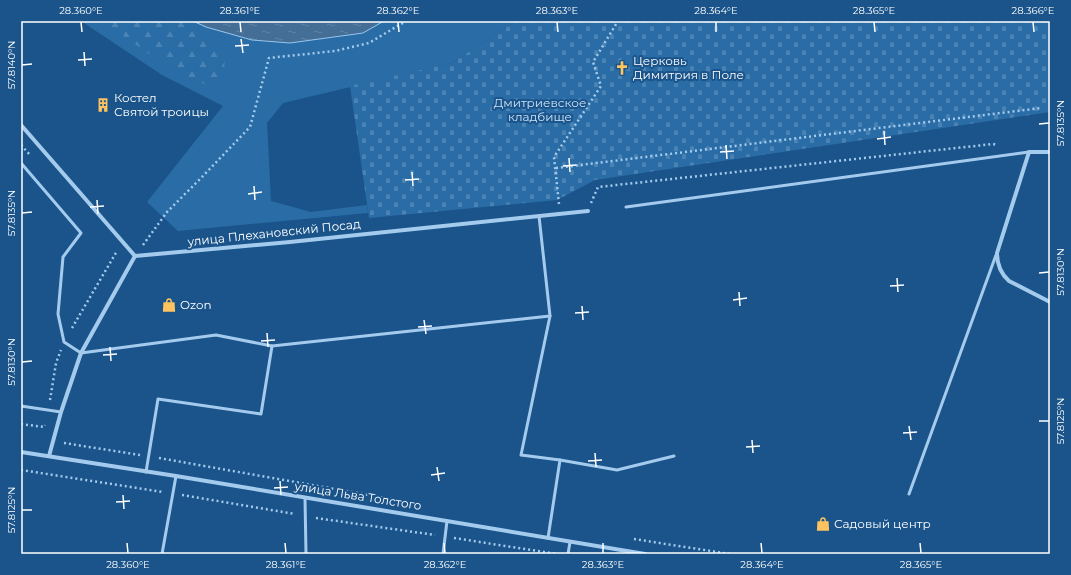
<svg xmlns="http://www.w3.org/2000/svg" width="1071" height="575" font-family="Montserrat,sans-serif">
<defs>
<pattern id="forest-firs" width="22" height="20" patternUnits="userSpaceOnUse"><rect width="22" height="20" fill="#2a6da6"/><path d="M5 1l3.5 6h-7zM16 11l3.5 6h-7z" fill="#4a83b3"/></pattern>
<pattern id="cemetery-stones" width="16" height="16" patternUnits="userSpaceOnUse"><rect width="16" height="16" fill="#2a6da6"/><path d="M2 7V4a2 2 0 0 1 4 0v3zM10 15v-3a2 2 0 0 1 4 0v3z" fill="#4a83b3"/></pattern>
<pattern id="water-ripples" width="26" height="14" patternUnits="userSpaceOnUse"><rect width="26" height="14" fill="#446e95"/><path d="M2 4q2-2 4 0t4 0M15 11q2-2 4 0t4 0" fill="none" stroke="#6084a5"/></pattern>
</defs>
<rect width="100%" height="100%" fill="#1a548a"/>
<!-- grass -->
<path fill="#2a6da6" d="M81,21H193L207,27L252,40L363,33L384,21H516L452,63L283,103L267,123L271,201L311,212L367,205L368,213L178,231L147,202L223,106L162,75Z"/>
<!-- forest -->
<path fill="url(#forest-firs)" d="M102,21H185L208,36L225,55C224,69 225,78 214,87L181,76Z"/>
<!-- cemetery -->
<path fill="url(#cemetery-stones)" d="M516,21H1050V112L595,180L557,200L369,218L350,86L452,63Z"/>
<!-- water -->
<path fill="url(#water-ripples)" stroke="#97c7ef" d="M193,21H384L363,33L290,43L252,40L206,27Z"/>
<g fill="none" stroke-linecap="round" stroke-linejoin="round">
<!-- path -->
<g stroke="#a4cbed" stroke-width="2.5" stroke-dasharray="2 3" stroke-linecap="butt">
<path d="M21,145L30,155"/>
<path d="M556,168L1041,108"/>
<path d="M591,203L598,187L993,144L997,145"/>
<path d="M559,204L554,157L601,86L593,62L618,21"/>
<path d="M143,245L167,212L202,177L250,127L269,58L335,51L369,43L406,21"/>
<path d="M72,328L117,251"/>
<path d="M50,400L56,363L61,350"/>
<path d="M21,424L44,427L45,425"/>
<path d="M64,443L140,455"/>
<path d="M159,458L420,504"/>
<path d="M21,470L163,492"/>
<path d="M182,495L295,514"/>
<path d="M316,518L435,535"/>
<path d="M454,538L557,554"/>
<path d="M634,539L730,554"/>
</g>
<!-- lane -->
<g stroke="#a4cbed" stroke-width="3">
<path d="M21,163L81,233L63,257L58,314L64,342L81,353L216,335L272,346L550,316L539,216"/>
<path d="M626,207L1029,152"/>
<path d="M21,406L61,412"/>
<path d="M560,460L617,470L674,456"/>
<path d="M146,472L158,399L261,414L272,346"/>
<path d="M909,494L996,255"/>
<path d="M305,498L306,554"/>
<path d="M548,538L560,460L521,455L550,316"/>
<path d="M162,554L176,476"/>
<path d="M443,554L447,521"/>
<path d="M568,554L570,542"/>
</g>
<!-- street -->
<g stroke="#a4cbed" stroke-width="4">
<path d="M21,125L135,256"/>
<path d="M1050,152H1029L997,253C997,264 1000,273 1009,281L1050,302"/>
<path d="M135,256L290,242L588,211"/>
<path d="M21,452L176,476L645,554"/>
<path d="M49,456L61,412L81,353L135,256"/>
</g>
</g>
<!-- ticks -->
<path fill="none" stroke="#fff" stroke-width="1.5" d="M81,22L82,32M240,22L241,32M398,22L399,32M557,22L558,32M716,22V32M874,22L875,32M1033,22L1034,32M241,39L243,53M235,46L249,45M84,52L85,66M78,60L92,59M22,65L32,64M1039,124L1049,123M884,131L885,145M877,139L891,137M726,145L727,159M720,152L734,151M569,158L570,172M563,166L576,165M412,172L413,186M405,180L419,179M254,186L255,200M248,194L262,192M97,200L98,214M90,207L104,206M22,213L32,212M1039,273L1049,272M897,278L898,292M890,286L904,285M739,292L740,306M733,300L747,298M582,306L583,320M575,313L589,312M424,320L426,334M418,327L432,326M267,333L268,347M261,341L275,340M110,347L111,361M103,355L117,354M22,362L32,361M1039,421H1049M909,426L911,440M903,433L917,432M752,440L753,453M746,447L760,446M595,453L596,467M588,461L602,460M437,467L439,481M431,475L445,473M280,481L281,495M274,488L288,487M123,495L124,509M116,502L130,501M22,510H32M127,543L128,553M285,543L286,553M444,543L445,553M603,543V553M761,543L762,553M920,543L921,553"/>
<!-- icons -->
<defs>
<symbol id="church-bare" viewBox="-9 -9 18 18"><path d="M-1.2-6h2.4v3.5h3.3v2.4h-3.3V6h-2.4V-.1h-3.3v-2.4h3.3Z" fill="#ffc360" stroke="#1a548a" stroke-width="2.5" paint-order="stroke"/></symbol>
<symbol id="building-bare" viewBox="-9 -9 18 18"><path d="M-4-6H4V6H1V3H-1V6H-4ZM-2.5-4.3h1.7v1.8h-1.7ZM.8-4.3h1.7v1.8H.8ZM-2.5-1h1.7V.8h-1.7ZM.8-1h1.7V.8H.8Z" fill="#ffc360" stroke="#1a548a" stroke-width="2.5" paint-order="stroke"/></symbol>
<symbol id="shop-bare" viewBox="-9 -9 18 18"><path d="M-5-2.5h2.3a2.7 3.5 0 0 1 5.4 0H5L5.5 6h-11ZM-1.5-2.5h3a1.5 2.3 0 0 0-3 0Z" fill="#ffc360" stroke="#1a548a" stroke-width="2.5" paint-order="stroke"/></symbol>
</defs>
<g fill-rule="evenodd">
<use href="#church-bare" x="612" y="58" width="20" height="20"/>
<use href="#building-bare" x="93" y="95" width="20" height="20"/>
<use href="#shop-bare" x="159" y="295" width="20" height="20"/>
<use href="#shop-bare" x="813" y="514" width="20" height="20"/>
</g>
<g text-anchor="middle" stroke-width="4" stroke-linejoin="round" paint-order="stroke">
<!-- poi labels -->
<g font-size="12" fill="#fff" stroke="#1a548a" text-anchor="start">
<text x="633" y="65">Церковь<tspan x="633" dy="14">Димитрия в Поле</tspan></text>
<text x="114" y="102">Костел<tspan x="114" dy="14">Святой троицы</tspan></text>
<text x="180" y="309">Ozon</text>
<text x="834" y="528">Садовый центр</text>
</g>
<!-- park labels -->
<g font-size="12" fill="#cae3f9" stroke="#1a548a">
<text x="540" y="107">Дмитриевское<tspan x="540" dy="14">кладбище</tspan></text>
</g>
<!-- street labels -->
<g font-size="12" fill="#fff" stroke="#1a548a">
<text transform="translate(274 233) rotate(-6)" y="4">улица Плехановский Посад</text>
<text transform="translate(358 496) rotate(9)" y="4">улица Льва Толстого</text>
</g>
</g>
<!-- border -->
<rect width="1071" height="575" fill="none" stroke="#1a548a" stroke-width="44"/>
<rect x="22" y="22" width="1027" height="531" fill="none" stroke="#fff" stroke-width="1.5"/>
<g font-size="10" text-anchor="middle" fill="#fff">
<text x="81" y="14">28.360°E</text>
<text x="240" y="14">28.361°E</text>
<text x="398" y="14">28.362°E</text>
<text x="557" y="14">28.363°E</text>
<text x="716" y="14">28.364°E</text>
<text x="874" y="14">28.365°E</text>
<text x="1033" y="14">28.366°E</text>
<text transform="translate(11 65) rotate(-90)" y="4">57.8140°N</text>
<text transform="translate(1060 123) rotate(-90)" y="4">57.8135°N</text>
<text transform="translate(11 213) rotate(-90)" y="4">57.8135°N</text>
<text transform="translate(1060 272) rotate(-90)" y="4">57.8130°N</text>
<text transform="translate(11 362) rotate(-90)" y="4">57.8130°N</text>
<text transform="translate(1060 421) rotate(-90)" y="4">57.8125°N</text>
<text transform="translate(11 510) rotate(-90)" y="4">57.8125°N</text>
<text x="128" y="568">28.360°E</text>
<text x="286" y="568">28.361°E</text>
<text x="445" y="568">28.362°E</text>
<text x="603" y="568">28.363°E</text>
<text x="762" y="568">28.364°E</text>
<text x="921" y="568">28.365°E</text>
</g>
</svg>
